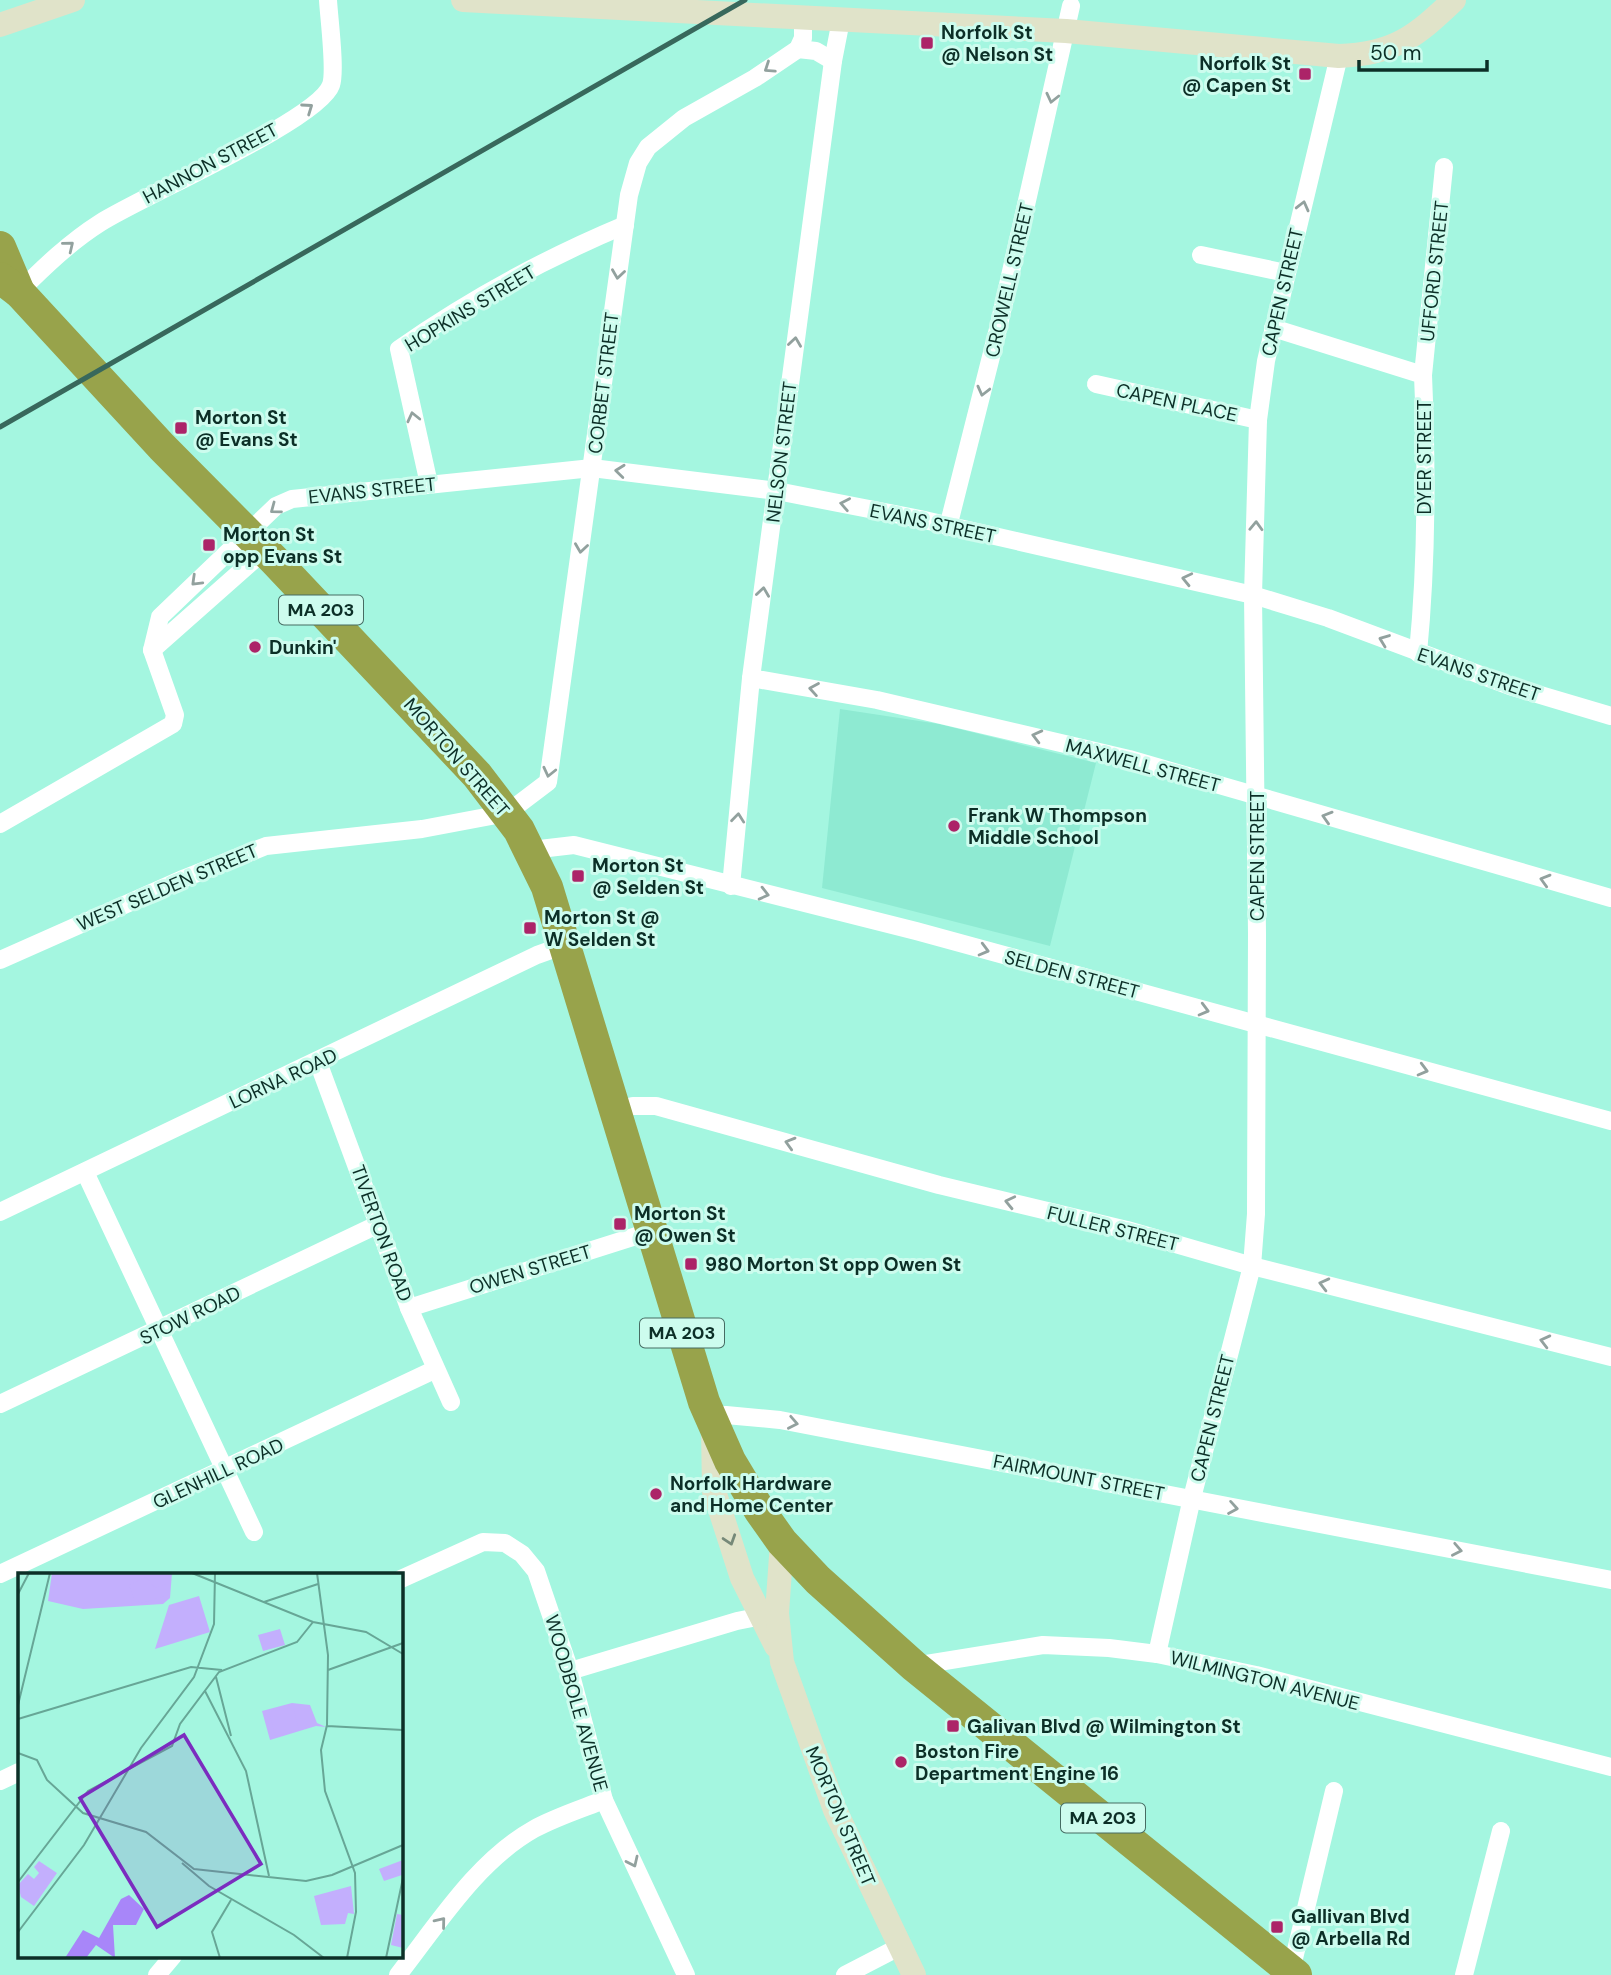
<svg xmlns="http://www.w3.org/2000/svg" width="1611" height="1975" font-family="'DM Sans',sans-serif">
<rect width="100%" height="100%" fill="#a4f6e0"/>
<!-- built -->
<path fill="#8eead2" d="M840,709L939,724L1096,763L1050,946L822,888Z"/>
<g fill="none" stroke-linecap="round" stroke-linejoin="round">
<!-- street -->
<g stroke="#fff" stroke-width="18">
<path d="M798,49L816,51L833,61"/>
<path d="M1201,255L1286,273"/>
<path d="M19,292C44,267 70,242 100,223C140,197 319,120 331,85C336,71 329,18 328,0"/>
<path d="M1273,328L1423,375C1427,468 1427,561 1418,653"/>
<path d="M1423,375L1444,167"/>
<path d="M1096,384L1258,420"/>
<path d="M429,484L399,349C469,300 546,258 625,225"/>
<path d="M948,527L998,329L1071,6"/>
<path d="M152,650L264,551"/>
<path d="M751,678L877,700L1129,759L1611,898"/>
<path d="M0,824L173,724L175,715L152,650L160,617L276,506L292,499L592,468L777,491L920,519L1253,595L1328,618L1510,686L1611,716"/>
<path d="M531,850L574,845L916,931L1611,1121"/>
<path d="M731,886L751,678L833,61L841,20"/>
<path d="M0,960L185,878L266,846L422,829L507,813L548,782L629,195L638,163L648,147L684,118L755,78L798,49L803,38V16"/>
<path d="M318,1062L409,1308L451,1402"/>
<path d="M616,1110L633,1106H656L939,1185L1127,1230L1252,1266L1611,1357"/>
<path d="M85,1172L254,1532"/>
<path d="M0,1212L537,955L565,945"/>
<path d="M409,1308L652,1231"/>
<path d="M0,1404L379,1224"/>
<path d="M710,1417L726,1415L780,1420L1611,1580"/>
<path d="M0,1574L434,1370"/>
<path d="M401,1579L483,1542L505,1543L522,1554L536,1571L570,1671L604,1800L686,1975"/>
<path d="M1157,1654L1192,1498L1252,1266L1256,1214L1257,934L1253,595L1258,420L1266,361L1339,56"/>
<path d="M914,1666L1043,1645L1109,1648L1157,1654L1256,1675L1611,1767"/>
<path d="M570,1671L737,1621L772,1614"/>
<path d="M0,1781L19,1772"/>
<path d="M1291,1971L1334,1791"/>
<path d="M157,1975L173,1956"/>
<path d="M398,1975C438,1924 477,1861 534,1829C556,1817 581,1809 604,1800"/>
<path d="M845,1975L901,1946"/>
<path d="M1464,1975L1501,1831"/>
</g>
<!-- secondary -->
<g stroke="#e0e3c9" stroke-width="24">
<path d="M463,0L1066,31L1339,56C1395,54 1416,36 1454,0"/>
<path d="M0,25L73,0"/>
<path d="M713,1429L714,1491L742,1578L776,1646"/>
<path d="M782,1542L777,1613L782,1662L835,1810L914,1975"/>
</g>
<!-- highway -->
<g stroke="#98a34b" stroke-width="32">
<path d="M0,247L19,292"/>
<path d="M0,278L19,292L162,447L275,561L477,775L519,830L547,887L704,1402L730,1461L760,1511L782,1542L818,1580L914,1666L1296,1975"/>
</g>
<!-- rail -->
<path stroke="#38685c" stroke-width="5" d="M0,427L745,0"/>
</g>
<!-- one-way arrows -->
<defs><path id="oneway-chevron" d="M-2-3.5L2.5 0L-2 3.5" fill="none" stroke-width="1.6" stroke-linecap="round" stroke-linejoin="round" transform="scale(1.75)"/></defs>
<g stroke="#92a19e">
<use href="#oneway-chevron" transform="translate(769 68) rotate(146)"/>
<use href="#oneway-chevron" transform="translate(1052 98) rotate(103)"/>
<use href="#oneway-chevron" transform="translate(308 108) rotate(-35)"/>
<use href="#oneway-chevron" transform="translate(1303 206) rotate(-76)"/>
<use href="#oneway-chevron" transform="translate(69 246) rotate(-39)"/>
<use href="#oneway-chevron" transform="translate(618 274) rotate(98)"/>
<use href="#oneway-chevron" transform="translate(795 342) rotate(-82)"/>
<use href="#oneway-chevron" transform="translate(983 391) rotate(104)"/>
<use href="#oneway-chevron" transform="translate(413 417) rotate(-103)"/>
<use href="#oneway-chevron" transform="translate(620 471) rotate(-174)"/>
<use href="#oneway-chevron" transform="translate(845 504) rotate(-169)"/>
<use href="#oneway-chevron" transform="translate(275 509) rotate(143)"/>
<use href="#oneway-chevron" transform="translate(1256 526) rotate(-88)"/>
<use href="#oneway-chevron" transform="translate(581 548) rotate(98)"/>
<use href="#oneway-chevron" transform="translate(1187 579) rotate(-167)"/>
<use href="#oneway-chevron" transform="translate(196 581) rotate(136)"/>
<use href="#oneway-chevron" transform="translate(763 592) rotate(-82)"/>
<use href="#oneway-chevron" transform="translate(1384 640) rotate(-159)"/>
<use href="#oneway-chevron" transform="translate(814 689) rotate(-170)"/>
<use href="#oneway-chevron" transform="translate(1037 736) rotate(-166)"/>
<use href="#oneway-chevron" transform="translate(549 772) rotate(103)"/>
<use href="#oneway-chevron" transform="translate(1327 817) rotate(-163)"/>
<use href="#oneway-chevron" transform="translate(738 818) rotate(-84)"/>
<use href="#oneway-chevron" transform="translate(1545 880) rotate(-164)"/>
<use href="#oneway-chevron" transform="translate(764 894) rotate(14)"/>
<use href="#oneway-chevron" transform="translate(984 950) rotate(15)"/>
<use href="#oneway-chevron" transform="translate(1204 1010) rotate(15)"/>
<use href="#oneway-chevron" transform="translate(1423 1070) rotate(15)"/>
<use href="#oneway-chevron" transform="translate(790 1143) rotate(-164)"/>
<use href="#oneway-chevron" transform="translate(1010 1202) rotate(-167)"/>
<use href="#oneway-chevron" transform="translate(1324 1284) rotate(-166)"/>
<use href="#oneway-chevron" transform="translate(1545 1341) rotate(-166)"/>
<use href="#oneway-chevron" transform="translate(793 1423) rotate(11)"/>
<use href="#oneway-chevron" transform="translate(1233 1508) rotate(10)"/>
<use href="#oneway-chevron" transform="translate(1457 1550) rotate(11)"/>
<use href="#oneway-chevron" transform="translate(633 1862) rotate(65)"/>
<use href="#oneway-chevron" transform="translate(441 1922) rotate(-51)"/>
</g>
<use stroke="#768978" href="#oneway-chevron" transform="translate(730 1540) rotate(72)"/>
<!-- markers -->
<g fill="#ac2468" stroke="#cdfcee" stroke-width="2.5">
<rect x="920" y="36" width="14" height="14" rx="3.5"/>
<rect x="1298" y="67" width="14" height="14" rx="3.5"/>
<rect x="174" y="421" width="14" height="14" rx="3.5"/>
<rect x="202" y="538" width="14" height="14" rx="3.5"/>
<circle cx="255" cy="647" r="7"/>
<circle cx="954" cy="826" r="7"/>
<rect x="571" y="869" width="14" height="14" rx="3.5"/>
<rect x="523" y="921" width="14" height="14" rx="3.5"/>
<rect x="613" y="1217" width="14" height="14" rx="3.5"/>
<rect x="684" y="1257" width="14" height="14" rx="3.5"/>
<circle cx="656" cy="1494" r="7"/>
<rect x="946" y="1719" width="14" height="14" rx="3.5"/>
<circle cx="901" cy="1762" r="7"/>
<rect x="1270" y="1920" width="14" height="14" rx="3.5"/>
</g>
<g text-anchor="middle" stroke-width="6" stroke-linejoin="round" paint-order="stroke">
<!-- shield labels -->
<g fill="#cdfcee" stroke="#466c63" stroke-width="2">
<rect x="279" y="595.5" width="84" height="29" rx="5"/>
<rect x="640" y="1318.5" width="84" height="29" rx="5"/>
<rect x="1061" y="1803.5" width="84" height="29" rx="5"/>
</g>
<g font-size="18" font-weight="bold" fill="#0c2f27">
<text x="321" y="616">MA 203</text>
<text x="682" y="1339">MA 203</text>
<text x="1103" y="1824">MA 203</text>
</g>
<!-- poi labels -->
<g font-size="19" font-weight="bold" fill="#0c2f27" stroke="#cdfcee" text-anchor="start">
<text x="941" y="39">Norfolk St<tspan x="941" dy="22">@ Nelson St</tspan></text>
<text x="1291" y="70" text-anchor="end">Norfolk St<tspan x="1291" dy="22">@ Capen St</tspan></text>
<text x="195" y="424">Morton St<tspan x="195" dy="22">@ Evans St</tspan></text>
<text x="223" y="541">Morton St<tspan x="223" dy="22">opp Evans St</tspan></text>
<text x="269" y="654">Dunkin'</text>
<text x="968" y="822">Frank W Thompson<tspan x="968" dy="22">Middle School</tspan></text>
<text x="592" y="872">Morton St<tspan x="592" dy="22">@ Selden St</tspan></text>
<text x="544" y="924">Morton St @<tspan x="544" dy="22">W Selden St</tspan></text>
<text x="634" y="1220">Morton St<tspan x="634" dy="22">@ Owen St</tspan></text>
<text x="705" y="1271">980 Morton St opp Owen St</text>
<text x="670" y="1490">Norfolk Hardware<tspan x="670" dy="22">and Home Center</tspan></text>
<text x="967" y="1733">Galivan Blvd @ Wilmington St</text>
<text x="915" y="1758">Boston Fire<tspan x="915" dy="22">Department Engine 16</tspan></text>
<text x="1291" y="1923">Gallivan Blvd<tspan x="1291" dy="22">@ Arbella Rd</tspan></text>
</g>
<!-- street labels -->
<g font-size="19" fill="#0c2f27" stroke="#cdfcee">
<text transform="translate(210 163) rotate(-28)" y="7">HANNON STREET</text>
<text transform="translate(1434 271) rotate(-84)" y="7">UFFORD STREET</text>
<text transform="translate(1009 280) rotate(-77)" y="7">CROWELL STREET</text>
<text transform="translate(1282 292) rotate(-77)" y="7">CAPEN STREET</text>
<text transform="translate(470 308) rotate(-31)" y="7">HOPKINS STREET</text>
<text transform="translate(603 383) rotate(-83)" y="7">CORBET STREET</text>
<text transform="translate(1177 402) rotate(12)" y="7">CAPEN PLACE</text>
<text transform="translate(781 452) rotate(-83)" y="7">NELSON STREET</text>
<text transform="translate(1424 457) rotate(-90)" y="7">DYER STREET</text>
<text transform="translate(372 490) rotate(-6)" y="7">EVANS STREET</text>
<text transform="translate(933 523) rotate(12)" y="7">EVANS STREET</text>
<text transform="translate(1479 674) rotate(19)" y="7">EVANS STREET</text>
<text transform="translate(457 757) rotate(49)" y="7">MORTON STREET</text>
<text transform="translate(1143 765) rotate(15)" y="7">MAXWELL STREET</text>
<text transform="translate(1257 856) rotate(-90)" y="7">CAPEN STREET</text>
<text transform="translate(167 887) rotate(-23)" y="7">WEST SELDEN STREET</text>
<text transform="translate(1072 974) rotate(15)" y="7">SELDEN STREET</text>
<text transform="translate(283 1078) rotate(-25)" y="7">LORNA ROAD</text>
<text transform="translate(1113 1228) rotate(14)" y="7">FULLER STREET</text>
<text transform="translate(382 1233) rotate(70)" y="7">TIVERTON ROAD</text>
<text transform="translate(530 1269) rotate(-17)" y="7">OWEN STREET</text>
<text transform="translate(190 1315) rotate(-26)" y="7">STOW ROAD</text>
<text transform="translate(1212 1418) rotate(-76)" y="7">CAPEN STREET</text>
<text transform="translate(218 1473) rotate(-25)" y="7">GLENHILL ROAD</text>
<text transform="translate(1079 1477) rotate(11)" y="7">FAIRMOUNT STREET</text>
<text transform="translate(1265 1680) rotate(14)" y="7">WILMINGTON AVENUE</text>
<text transform="translate(577 1703) rotate(74)" y="7">WOODBOLE AVENUE</text>
<text transform="translate(841 1816) rotate(67)" y="7">MORTON STREET</text>
</g>
</g>
<!-- overview -->
<g transform="translate(18 1573)">
<rect width="385" height="385" fill="#a4f6e0"/>
<path d="M111,322L126,336L118,352H95L97,385L78,372L68,385H47L65,357L81,365L103,326Z" fill="#a886f9"/>
<path d="M181,23L192,59L137,76L151,32ZM262,56L267,72L245,78L240,62ZM385,287L384,302L366,308L361,296Z" fill="#c3affd"/>
<path d="M34,0H154L152,25L145,31L65,36L30,28ZM274,130L292,132L299,150L308,154L298,153L252,167L244,138ZM21,288L39,300L16,333L3,324L0,312L10,301L16,306L21,300L16,294ZM333,313L336,341L330,340L327,351L303,352L296,323ZM379,341L385,342V375L373,372Z" fill="#c3affd"/>
<path d="M128,4L137,15L148,11V23L124,30L116,27L111,12ZM88,7H100V31H88ZM275,133L281,157L257,163L251,139Z" fill="#c3affd"/>
<path fill="none" stroke="#67a696" stroke-width="2" d="M174,0L295,49L348,59L385,81M299,0L310,82L309,152L303,177L307,218L337,300L338,339L329,385M0,21L11,0M246,29L300,11M310,97L385,70M198,104L213,163M187,118L228,198L251,303M0,132L32,0M0,146L173,94L204,97M309,153L385,157M0,180L19,187L29,207L65,240L128,259L176,296L288,308L314,302L385,272M164,290L191,313L276,362L306,385M0,309L70,218L154,173L162,151L201,99L279,69L295,49M0,359L66,272L123,175L176,104L196,51L197,0M202,385L194,359L213,327M368,385L385,305"/>
<path fill="#7b2cbf" fill-opacity="0.15" stroke="#7b2cbf" stroke-width="3.5" d="M166,162L243,291L139,354L62,225Z"/>
<rect width="385" height="385" fill="none" stroke="#0c2f27" stroke-width="3.5"/>
</g>
<!-- scale -->
<path d="M1359 60v10h128v-10" fill="none" stroke="#0c2f27" stroke-width="3.5"/>
<text x="1370" y="60" font-size="21" fill="#0c2f27" stroke="#cdfcee" stroke-width="5" paint-order="stroke">50 m</text>
</svg>
